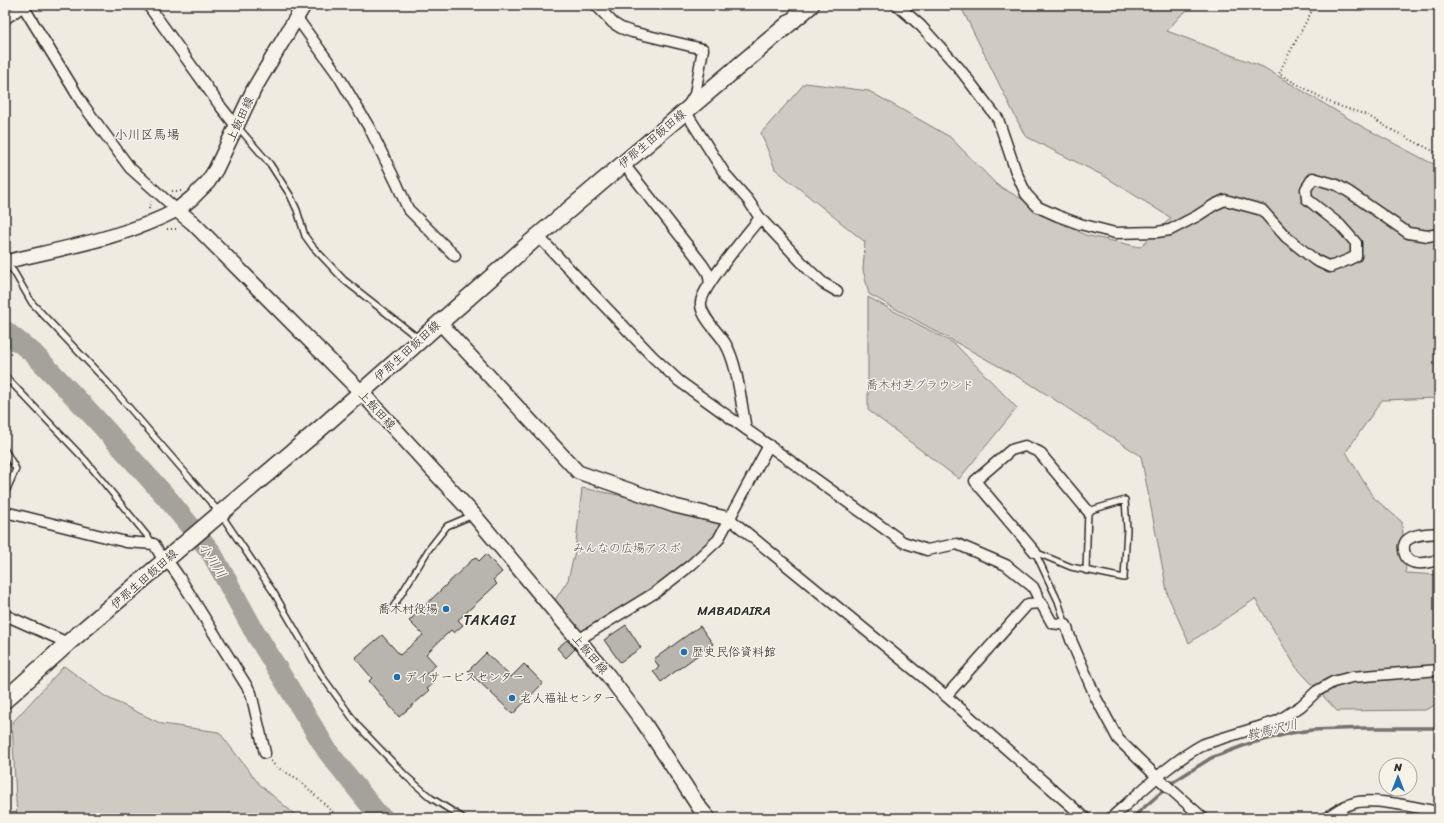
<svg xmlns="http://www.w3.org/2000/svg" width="1444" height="823" font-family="Sriracha,'Klee One',sans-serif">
<rect width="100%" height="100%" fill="#efebe0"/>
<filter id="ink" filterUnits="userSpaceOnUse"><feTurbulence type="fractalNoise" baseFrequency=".025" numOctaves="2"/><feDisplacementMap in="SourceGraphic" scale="8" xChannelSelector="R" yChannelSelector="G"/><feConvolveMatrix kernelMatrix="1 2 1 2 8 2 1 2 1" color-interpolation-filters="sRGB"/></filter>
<g filter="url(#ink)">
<!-- green -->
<g fill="#cfcbc2" stroke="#7d7b76">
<path d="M960,5H1194L1180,16L1167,31L1263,67L1361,126L1431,163L1439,164V398L1382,400L1346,452L1373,497L1402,522L1406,573L1439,575V703L1425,710L1337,711L1296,667L1255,599L1189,643L1168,596L1141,456L1029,383L869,294L863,270L865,242L775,169L761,133L805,83L869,91L950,137L997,185L1085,235L1140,247L1171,218L1104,176L1025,136Z"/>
<path d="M868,297L955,344L1017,408L959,479L868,410Z"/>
<path d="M582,488L675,506L726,520L716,541L697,559L578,640L553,603L568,580L575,551Z"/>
<path d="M64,666L106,697L162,724L219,732L259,784L299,818H17L12,723Z"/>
</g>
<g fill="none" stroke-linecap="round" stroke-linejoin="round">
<!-- stream -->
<path stroke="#74726e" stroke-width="3.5" d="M1132,818L1173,782L1211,758L1248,744L1291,733L1312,730L1366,728H1439"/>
<!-- river -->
<path stroke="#a4a29a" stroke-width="21" d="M5,331L33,353L94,417L168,499L211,552L253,629L328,752L379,816L383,818"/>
</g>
<!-- building -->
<g fill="#b8b5ae" stroke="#2b2b2b">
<path d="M486,554L502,572L493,580L497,584L458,620L463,625L454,633L451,630L426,654L436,665L426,674L434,683L427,689L429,691L399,717L369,681L372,678L355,658L382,635L400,655L423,635L409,621L475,557L479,561Z"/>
<path d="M626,625L641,648L620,662L604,640Z"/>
<path d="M700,626L713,644L661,682L653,671L659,667L654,659Z"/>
<path d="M567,640L575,649L566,658L557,648Z"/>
<path d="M486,653L511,677L524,664L543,683L513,714L468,671Z"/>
</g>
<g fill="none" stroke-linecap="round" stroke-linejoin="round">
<defs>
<g id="service">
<path d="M237,126L270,164L290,195L297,210L305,236L313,247L344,280L418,338"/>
<path d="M6,262L14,272L32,303L107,382L220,513L274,593L322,676L358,726L406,776L431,798L463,818"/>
<path d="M5,376L86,461L153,543"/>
<path d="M5,450L16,469L5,494"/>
<path d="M1035,552L1071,567L1124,578L1127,529L1125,500L1088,511L1086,571"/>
<path d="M1035,552L1058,601L1066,625"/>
<path d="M392,609L429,549L447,526L473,515"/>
<path d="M1341,809L1342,818"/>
</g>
<g id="minor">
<path d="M148,5L221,107L236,126"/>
<path d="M596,5L613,23L621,28L632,32L703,49L695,94L685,111L725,174L748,200L760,218L808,269L823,283L837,291"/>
<path d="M897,5L921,26L959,68L998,119L1016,172L1026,194L1038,207L1058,216L1080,224L1115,233L1157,232L1170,230L1197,216L1214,205L1225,200L1262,210L1286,237L1315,260L1330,267L1348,260L1356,256V243L1340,225L1307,199L1306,189L1313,178L1337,185L1349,192L1408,233L1428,236L1439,234"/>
<path d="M23,6L84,106L130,168L177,210"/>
<path d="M297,18L338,75L370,129L397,184L408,209L455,256"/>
<path d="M5,19L25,5"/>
<path d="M623,163L702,264L708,273L710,283"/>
<path d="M538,236L653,357L679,381L903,542L927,550L957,544L1006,565L1033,587L1041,603L1052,623L1066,625L1071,640L1096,698L1118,739L1157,777L1203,818"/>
<path d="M746,429C741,404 738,364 725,343C719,333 699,315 701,302C703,286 747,234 760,218"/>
<path d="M5,512L126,542L154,544L164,561"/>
<path d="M730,519L946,696L1085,818"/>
<path d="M1439,533C1429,534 1414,533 1406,541C1404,544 1403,546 1404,550C1406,568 1427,564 1439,559"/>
<path d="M1035,552L975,481L1011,450L1025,446L1039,452L1088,511"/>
<path d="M172,567L179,577L251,693L265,753"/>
<path d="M5,615L68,643"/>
<path d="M578,640L656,592L691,565L718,540L769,445"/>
<path d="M946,696L1028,604L1041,603"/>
<path d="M1111,818C1141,792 1169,763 1204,744L1278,721L1301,706L1317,691L1333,682L1352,677L1439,670"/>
<path d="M1327,818C1334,812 1344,806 1354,803C1373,797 1418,808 1439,812"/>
</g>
<g id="tertiary">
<path d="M5,262C63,248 124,238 177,210"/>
<path d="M439,322L578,472L675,506L730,519"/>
</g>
<path id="secondary" d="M304,5L254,89L216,169L208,182L192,198L177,210L193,223L361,392L474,515L607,674L644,723L699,807L708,818"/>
<path id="primary" d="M5,700L68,643L322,427L538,236L811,5"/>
</defs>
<!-- service casing -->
<use href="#service" stroke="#2b2b2b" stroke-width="8"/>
<!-- minor casing -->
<use href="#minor" stroke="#2b2b2b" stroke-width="13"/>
<!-- tertiary casing -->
<use href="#tertiary" stroke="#2b2b2b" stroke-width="16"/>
<!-- secondary casing -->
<use href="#secondary" stroke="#2b2b2b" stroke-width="17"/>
<!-- primary casing -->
<use href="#primary" stroke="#2b2b2b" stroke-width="19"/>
<!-- path -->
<g stroke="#2b2b2b" stroke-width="2" stroke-dasharray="1 3" stroke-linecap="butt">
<path d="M1315,5L1283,65L1279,74L1333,104L1367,115L1390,129L1439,154"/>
<path d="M172,191H181"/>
<path d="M149,209L151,201"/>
<path d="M167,229H179"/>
<path d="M271,761L276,767L298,779L339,818"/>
</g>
<!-- service -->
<use href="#service" stroke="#f7f3e8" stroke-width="5"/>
<!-- minor -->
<use href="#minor" stroke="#f7f3e8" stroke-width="10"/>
<!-- tertiary -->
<use href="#tertiary" stroke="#f7f3e8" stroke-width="13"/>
<!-- secondary -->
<use href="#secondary" stroke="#f7f3e8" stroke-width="14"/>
<!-- primary -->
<use href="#primary" stroke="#f7f3e8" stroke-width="16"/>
</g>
</g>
<!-- markers -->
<g fill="#1f6fb2" stroke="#f7f3e8" stroke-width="1.5">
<circle cx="446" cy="609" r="4"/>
<circle cx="684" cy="652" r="4"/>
<circle cx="397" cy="677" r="4"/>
<circle cx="512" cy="698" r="4"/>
</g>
<g text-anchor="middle" stroke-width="3" stroke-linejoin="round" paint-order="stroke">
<!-- street labels -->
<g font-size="12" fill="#2b2b2b" stroke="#f7f3e8">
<text transform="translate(240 119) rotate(-65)" y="4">上飯田線</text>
<text transform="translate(652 139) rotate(-40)" y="4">伊那生田飯田線</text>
<text transform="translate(407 351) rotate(-42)" y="4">伊那生田飯田線</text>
<text transform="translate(377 410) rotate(47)" y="4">上飯田線</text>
<text transform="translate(144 579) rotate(-41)" y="4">伊那生田飯田線</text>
<text transform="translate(590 654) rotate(50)" y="4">上飯田線</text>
</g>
<!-- park labels -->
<g font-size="12" fill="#545351" stroke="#f7f3e8">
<text x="920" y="389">喬木村芝グラウンド</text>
<text x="627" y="552">みんなの広場アスボ</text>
</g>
<!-- poi labels -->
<g font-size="12" fill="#2b2b2b" stroke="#f7f3e8" text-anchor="start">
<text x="438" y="613" text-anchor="end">喬木村役場</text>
<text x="692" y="656">歴史民俗資料館</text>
<text x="405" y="681">デイサービスセンター</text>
<text x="520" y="702">老人福祉センター</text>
</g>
<!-- neighbourhood labels -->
<g font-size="13" fill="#2b2b2b" stroke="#f7f3e8">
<text x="147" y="139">小川区馬場</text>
<text x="734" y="615">MABADAIRA</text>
</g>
<!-- water labels -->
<g font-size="13" font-style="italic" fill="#555552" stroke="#f7f3e8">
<text transform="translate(213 560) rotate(57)" y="5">小川川</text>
<text transform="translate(1272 729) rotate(-13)" y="5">鞍馬沢川</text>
</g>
<!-- quarter labels -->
<g font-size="14" letter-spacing="1" fill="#2b2b2b" stroke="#f7f3e8">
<text x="490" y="625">TAKAGI</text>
</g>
</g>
<!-- margin -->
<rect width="1444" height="823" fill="none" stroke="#f7f3e8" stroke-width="20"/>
<rect x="10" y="10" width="1424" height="803" fill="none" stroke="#2b2b2b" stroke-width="1.5" filter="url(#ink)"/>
<!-- north arrow -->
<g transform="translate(1398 777)"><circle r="19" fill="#f7f3e8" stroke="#a5a39c"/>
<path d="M0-3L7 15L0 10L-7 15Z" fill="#1f6fb2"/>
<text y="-6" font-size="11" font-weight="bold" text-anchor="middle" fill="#2b2b2b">N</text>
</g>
</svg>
